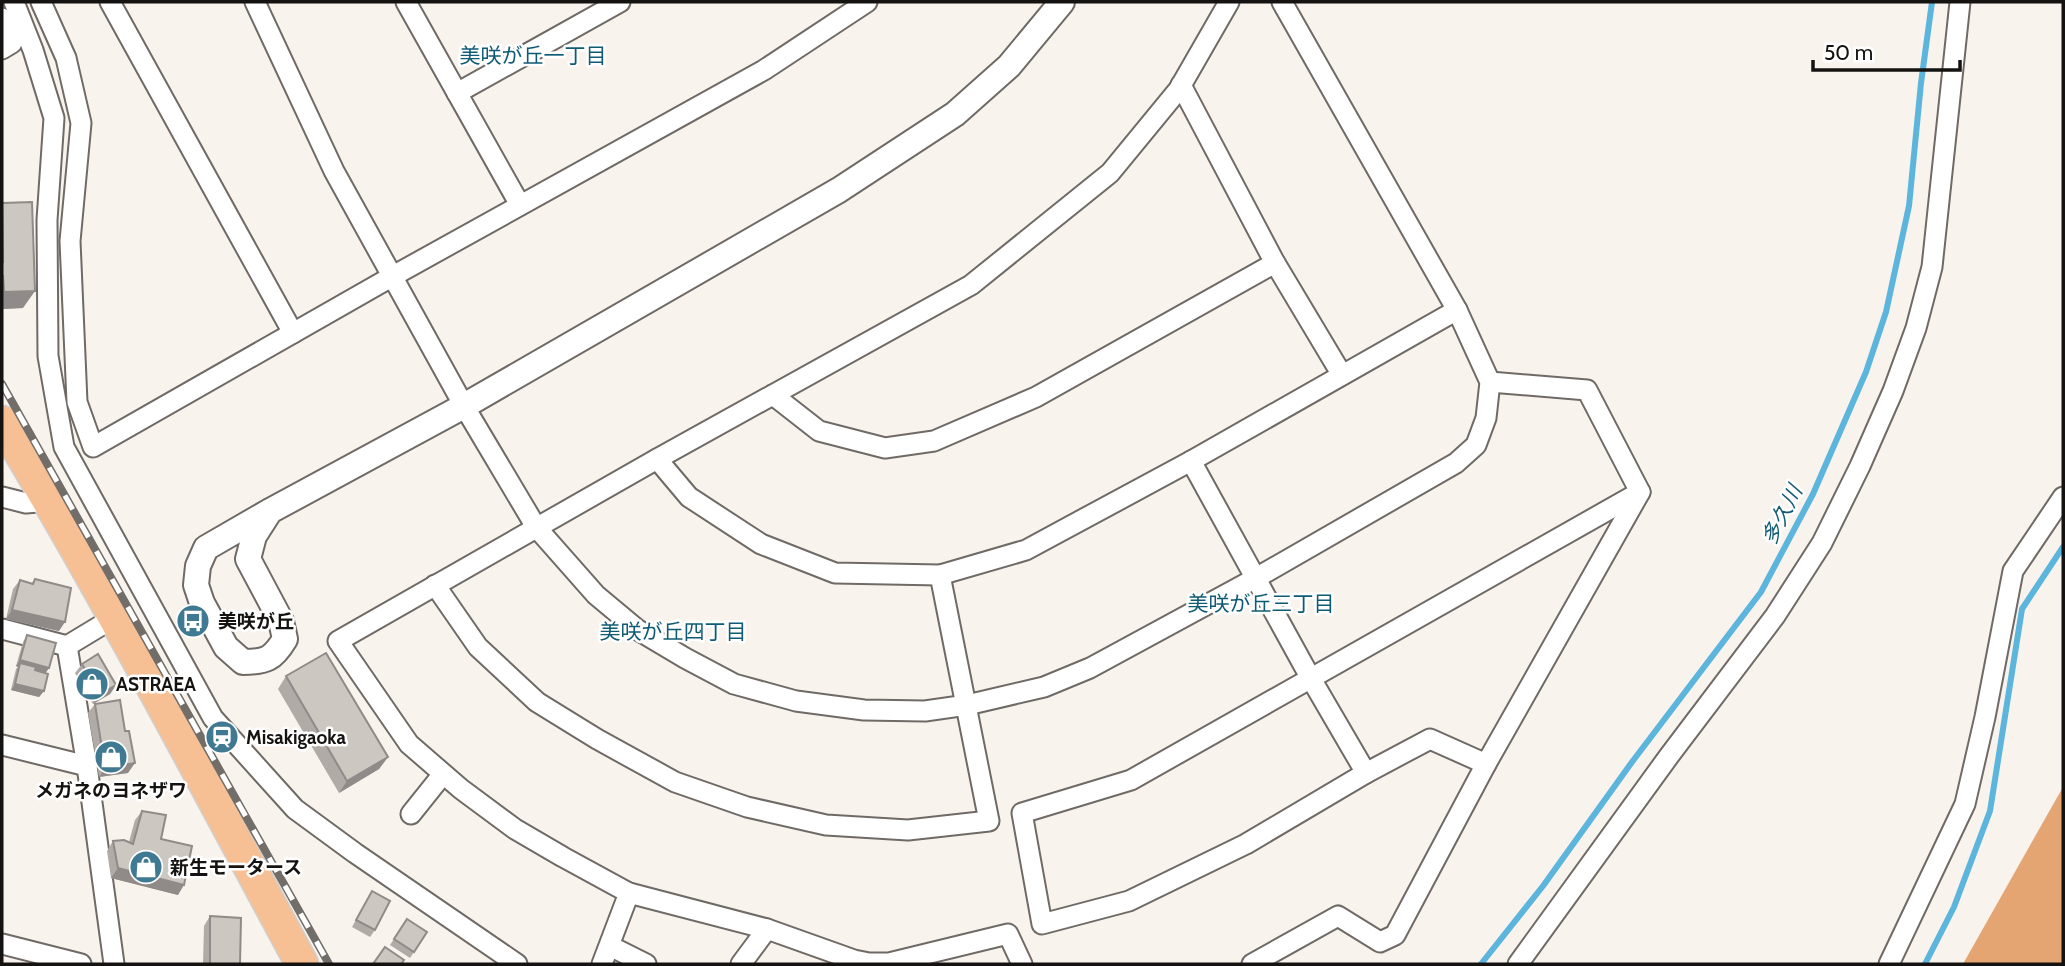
<svg xmlns="http://www.w3.org/2000/svg" width="2065" height="966" font-family="Cabin,'Noto Sans JP',sans-serif">
<rect width="100%" height="100%" fill="#f9f3ee"/>
<!-- forest -->
<path fill="#e5a572" d="M2063,787V964H1963Z"/>
<g fill="none" stroke-linecap="round" stroke-linejoin="round">
<!-- stream -->
<g stroke="#5cb5dc" stroke-width="6">
<path d="M1481,964L1543,886L1632,762L1761,592L1813,494L1866,372L1886,312L1909,206L1921,83L1932,2"/>
<path d="M1925,964L1954,907L1990,811L2022,609L2063,547"/>
</g>
<defs>
<g id="minor">
<path d="M14,2L33,50L54,118L47,220L48,356L64,447L213,718L295,809L355,853L517,964"/>
<path d="M41,2L66,58L81,123L70,241L77,402L93,447L393,276L764,70L867,2"/>
<path d="M110,2L293,333"/>
<path d="M255,2L334,171L464,406L536,527L596,595L638,630L685,658L734,684L796,701L864,710L925,711L967,705L1044,687L1090,668L1256,578L1456,463L1476,445L1486,418L1490,382L1457,310L1282,2"/>
<path d="M406,2L520,205"/>
<path d="M2,18L12,43L2,49"/>
<path d="M1181,85L1275,263L1342,375"/>
<path d="M457,93L620,2"/>
<path d="M773,395L819,431L885,448L934,441L1036,397L1275,263"/>
<path d="M657,459L689,497L761,544L835,573L940,575L1026,550L1191,461L1457,310"/>
<path d="M1191,461L1310,677L1366,773"/>
<path d="M2,497L26,503L50,501"/>
<path d="M435,585L478,647L537,702L597,739L675,782L747,807L826,825L908,830L989,821L940,575"/>
<path d="M2,629L67,646"/>
<path d="M2,745L87,766"/>
<path d="M1486,764L1430,739L1366,773L1246,844L1129,901L1042,924L1022,813L1131,780L1640,492"/>
<path d="M411,814L443,774"/>
<path d="M2,944L81,964"/>
<path d="M610,946L646,964"/>
<path d="M114,964L87,766L67,646L115,617"/>
<path d="M602,964L629,893"/>
<path d="M741,964L767,929"/>
<path d="M1022,964L1008,934L889,963H869L854,960L767,929L629,893L563,857L515,829L461,789L409,744L338,641L657,459L971,285L1110,173L1179,89L1229,2"/>
<path d="M1252,964L1338,916L1380,942L1395,935L1486,764L1640,492L1587,390L1490,382"/>
<path d="M1518,964L1669,756L1775,616L1822,543L1860,466L1893,391L1916,328L1932,267L1960,2"/>
<path d="M1889,964L1965,804L1985,717L2013,571L2063,497"/>
</g>
<path id="tertiary" d="M270,511L254,536L248,559L281,621L285,639C273,659 266,662 243,662L226,647L202,603L196,585L198,566L206,548L270,511L464,406L839,190L955,114L1009,66L1062,2"/>
<path id="trunk" d="M2,422C109,599 204,783 302,964"/>
</defs>
<!-- minor casing -->
<use href="#minor" stroke="#6f6a66" stroke-width="23"/>
<!-- tertiary casing -->
<use href="#tertiary" stroke="#6f6a66" stroke-width="28"/>
<!-- trunk casing -->
<use href="#trunk" stroke="#d0d0cf" stroke-width="35"/>
<!-- minor -->
<use href="#minor" stroke="#fff" stroke-width="19"/>
<!-- tertiary -->
<use href="#tertiary" stroke="#fff" stroke-width="24"/>
<!-- trunk -->
<use href="#trunk" stroke="#f6bf94" stroke-width="32"/>
<defs>
<path id="rail" d="M2,384L329,964"/>
</defs>
<!-- rail casing -->
<use href="#rail" stroke="#716e6a" stroke-width="8"/>
<!-- rail -->
<use href="#rail" stroke="#fff" stroke-width="5" stroke-dasharray="16" stroke-linecap="butt"/>
</g>
<!-- wall -->
<g fill="#b0aba7">
<path d="M2,203L23,308L2,309Z"/>
<path d="M35,579L59,631L6,619L13,589L20,580L31,584Z"/>
<path d="M27,635L46,673L44,691L39,697L11,690L16,669L18,667L16,666L23,642Z"/>
<path d="M82,664L116,685L110,694L93,704L75,673Z"/>
<path d="M286,676L388,757L379,769L339,793L278,689Z"/>
<path d="M95,704L128,773L99,777L88,713Z"/>
<path d="M142,811L161,839L178,895L111,878L107,851L113,841L129,842L135,820Z"/>
<path d="M372,891L375,930L370,937L352,927Z"/>
<path d="M210,916L240,964H203L204,926Z"/>
<path d="M407,919L427,932L410,958L390,945Z"/>
</g>
<!-- shaded-wall -->
<g fill="#908b88">
<path d="M35,291L23,308L2,309V294L4,292Z"/>
<path d="M12,610L65,622L59,631L6,619Z"/>
<path d="M20,660L49,668L45,674L20,663L18,667L16,666Z"/>
<path d="M15,684L44,691L39,697L11,690Z"/>
<path d="M116,685L110,694L93,704L100,694Z"/>
<path d="M388,757L379,769L339,793L347,781Z"/>
<path d="M135,763L128,773L99,777L105,768Z"/>
<path d="M118,868L184,885L178,895L111,878Z"/>
</g>
<!-- building -->
<g fill="#cdc7c2" stroke="#908b88" stroke-width="2">
<path d="M32,202L35,291L4,292L3,276H2V262H3L2,203Z"/>
<path d="M35,579L71,588L65,622L12,610L20,580L33,584Z"/>
<path d="M27,635L56,643L49,668L20,660Z"/>
<path d="M326,653L388,757L347,781L286,676Z"/>
<path d="M98,654L116,685L100,694L82,664Z"/>
<path d="M20,663L36,667L35,670L48,674L44,691L15,684Z"/>
<path d="M120,700L125,731H129L135,763L105,768L95,704Z"/>
<path d="M142,811L166,815L161,839L192,846L184,885L118,868L113,841L124,840L133,844Z"/>
<path d="M372,891L390,901L375,930L356,920Z"/>
<path d="M210,916L241,918L240,964H210Z"/>
<path d="M407,919L427,932L414,952L394,939Z"/>
<path d="M385,947L404,960L401,964H373Z"/>
</g>
<!-- icons -->
<defs>
<symbol id="bus-disc" viewBox="-11 -11 22 22"><circle r="9.5" fill="#3f7992" stroke="#fff"/><path d="M-5-6H5V4H4V6H2V4H-2V6H-4V4H-5ZM-3.5-4V0h7V-4ZM-3.5 1.2v1.5H-2V1.2ZM2 1.2v1.5H3.5V1.2Z" fill="#fff"/></symbol>
<symbol id="shop-disc" viewBox="-11 -11 22 22"><circle r="9.5" fill="#3f7992" stroke="#fff"/><path d="M-5-2.5h2.3a2.7 3.5 0 0 1 5.4 0H5L5.5 6h-11ZM-1.5-2.5h3a1.5 2.3 0 0 0-3 0Z" fill="#fff"/></symbol>
<symbol id="station-disc" viewBox="-11 -11 22 22"><circle r="9.5" fill="#3f7992" stroke="#fff"/><path d="M-3-6H3Q5-6 5-4V2Q5 4 3 4L4.5 6H3L1.5 4h-3L-3 6H-4.5L-3 4Q-5 4-5 2V-4Q-5-6-3-6ZM-3.5-4v3h7v-3ZM-3.5 1v1.5H-2V1ZM2 1v1.5H3.5V1Z" fill="#fff"/></symbol>
</defs>
<g fill-rule="evenodd">
<use href="#bus-disc" x="174" y="602" width="38" height="38"/>
<use href="#shop-disc" x="73" y="665" width="38" height="38"/>
<use href="#station-disc" x="203" y="718" width="38" height="38"/>
<use href="#shop-disc" x="92" y="738" width="38" height="38"/>
<use href="#shop-disc" x="127" y="848" width="38" height="38"/>
</g>
<g text-anchor="middle" stroke-width="5" stroke-linejoin="round" paint-order="stroke">
<!-- poi labels -->
<g font-size="19" font-weight="bold" fill="#151311" stroke="#fff" text-anchor="start">
<text x="218" y="628">美咲が丘</text>
<text x="116" y="691">ASTRAEA</text>
<text x="246" y="744">Misakigaoka</text>
<text x="111" y="797" text-anchor="middle">メガネのヨネザワ</text>
<text x="170" y="874">新生モータース</text>
</g>
<!-- neighbourhood labels -->
<g font-size="21" fill="#0f5a74" stroke="#fff">
<text x="533" y="63">美咲が丘一丁目</text>
<text x="1261" y="611">美咲が丘三丁目</text>
<text x="673" y="639">美咲が丘四丁目</text>
</g>
<!-- water labels -->
<g font-size="21" font-style="italic" fill="#145c76" stroke="#fff">
<text transform="translate(1782 515) rotate(-63)" y="7">多久川</text>
</g>
</g>
<!-- border -->
<rect width="2065" height="966" fill="none" stroke="#151311" stroke-width="7"/>
<!-- scale -->
<path d="M1813 60v10h147v-10" fill="none" stroke="#151311" stroke-width="3.5"/>
<text x="1824" y="60" font-size="21" fill="#151311" stroke="#ffffff" stroke-width="5" paint-order="stroke">50 m</text>
</svg>
